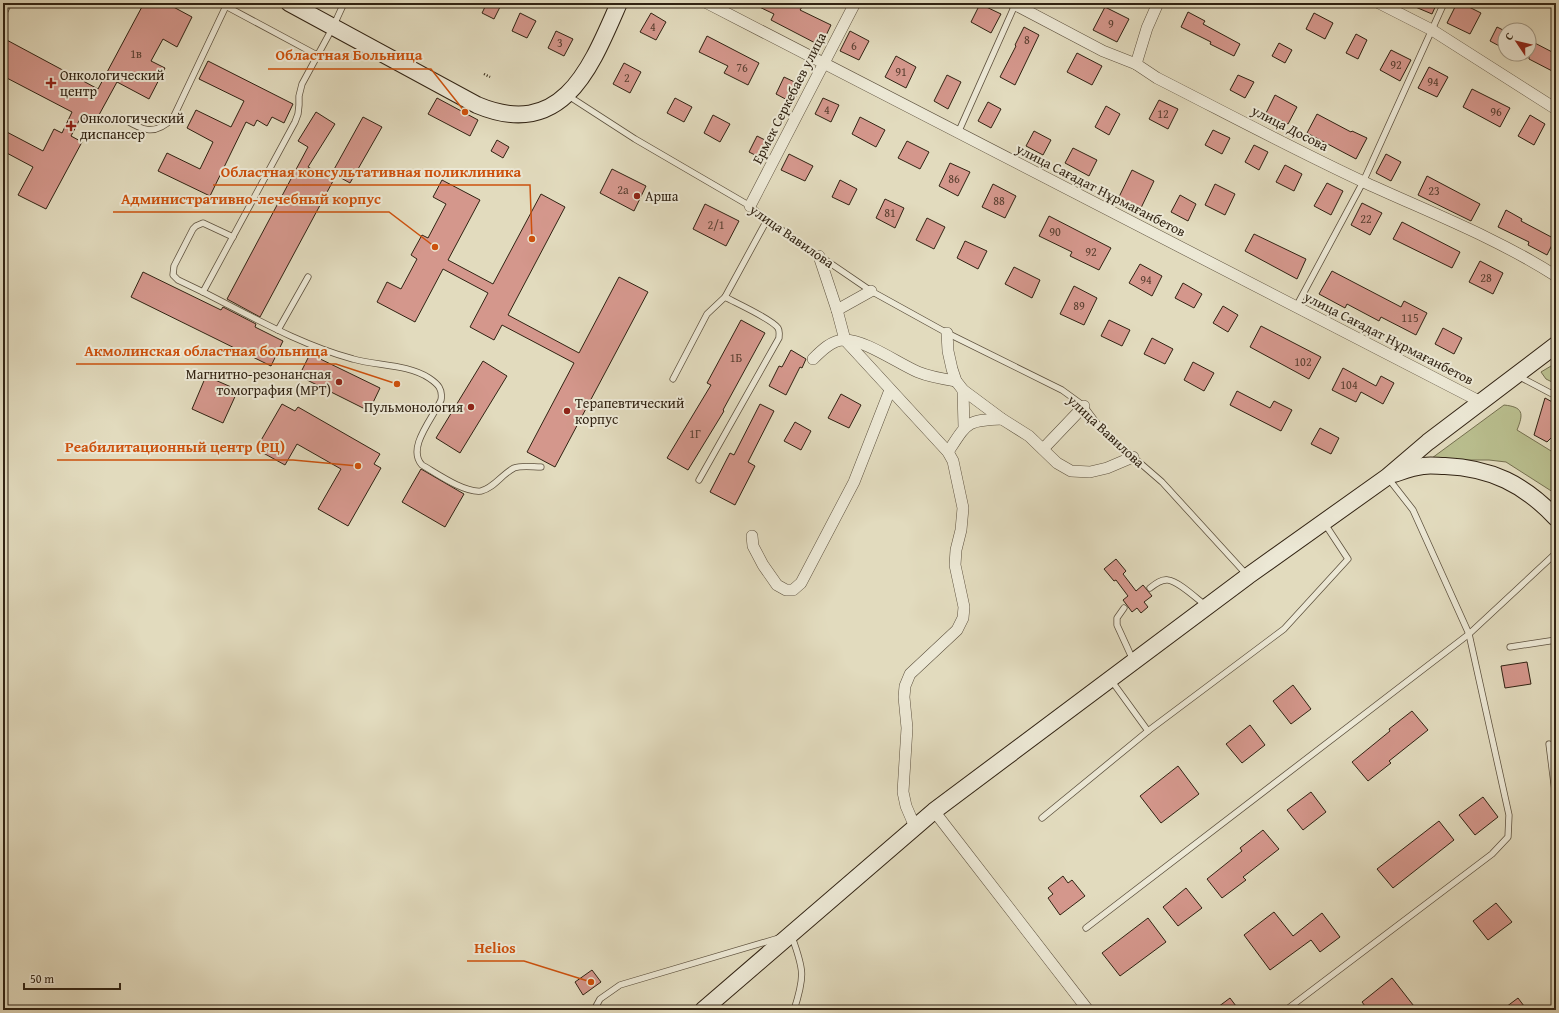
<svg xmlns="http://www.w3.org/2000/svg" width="1559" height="1013" font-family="'Gentium Book Plus',serif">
<rect width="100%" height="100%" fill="#e2dbbe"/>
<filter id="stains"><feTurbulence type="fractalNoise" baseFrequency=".005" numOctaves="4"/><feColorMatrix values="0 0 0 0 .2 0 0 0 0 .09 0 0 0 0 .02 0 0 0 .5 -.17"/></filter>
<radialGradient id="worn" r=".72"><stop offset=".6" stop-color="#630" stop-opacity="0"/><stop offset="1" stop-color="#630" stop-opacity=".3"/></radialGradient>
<!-- green -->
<g fill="#b9be8e" stroke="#757050">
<path d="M1556,363V384L1546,379L1541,372Z"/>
<path d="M1504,405C1523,407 1524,413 1517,430L1556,454V494L1506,462L1489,460H1434L1432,458Z"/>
</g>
<!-- building -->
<g fill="#d4978c" stroke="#312313">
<path d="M144,3H166L192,17L177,47L163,39L151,61L165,68L149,99L117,82L94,124L81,117L71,136L82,142L46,209L18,195L33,167L3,151V130L43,151L54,129L62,133L72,112L3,76V38L98,89Z"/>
<path d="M487,3H502L494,19L482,13Z"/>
<path d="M751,3H793L802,7L800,10L831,25L821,46L771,20L774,14Z"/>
<path d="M1406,3H1437L1432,14Z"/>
<path d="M1457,3H1461L1481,13L1470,34L1447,23Z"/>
<path d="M980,4L1001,14L991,33L971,22Z"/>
<path d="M1105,7L1129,19L1117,42L1093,30Z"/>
<path d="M1188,12L1205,21L1203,24L1240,44L1234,56L1210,44L1211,42L1181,27Z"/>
<path d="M520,13L536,21L527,38L512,31Z"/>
<path d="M651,13L666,22L656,40L640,32Z"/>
<path d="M1314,13L1333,23L1325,39L1306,29Z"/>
<path d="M1024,27L1039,35L1015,85L1000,77L1016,46L1015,45Z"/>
<path d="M1497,27L1505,31V49L1490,41Z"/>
<path d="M556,31L573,39L564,56L548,48Z"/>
<path d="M850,31L869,41L859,60L840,51Z"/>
<path d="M1356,34L1367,40L1358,59L1346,53Z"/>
<path d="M707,36L759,63L748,85L724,73L728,66L699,52Z"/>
<path d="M1529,40L1556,54V73L1529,59Z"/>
<path d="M1279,43L1292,50L1285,63L1272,56Z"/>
<path d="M1391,50L1411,60L1400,81L1380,70Z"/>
<path d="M1077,53L1102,66L1092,85L1067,72Z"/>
<path d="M896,56L916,67L906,88L885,77Z"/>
<path d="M208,61L293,104L284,123L272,117L267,126L257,120L254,126L246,122L210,196L158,171L167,153L200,169L213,142L187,128L196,110L231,127L244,101L199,79Z"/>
<path d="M624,63L641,72L630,93L613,84Z"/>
<path d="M1429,67L1448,77L1437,97L1418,88Z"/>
<path d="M947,75L961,82L948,109L934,101Z"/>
<path d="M1238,75L1254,82L1245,98L1230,90Z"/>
<path d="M784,77L801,85L793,103L776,94Z"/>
<path d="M1472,89L1510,108L1500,127L1463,107Z"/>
<path d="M1275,95L1297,107L1288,124L1266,113Z"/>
<path d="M437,98L478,120L470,136L428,114Z"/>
<path d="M675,98L692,107L684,122L667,113Z"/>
<path d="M823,98L839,105L831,122L815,114Z"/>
<path d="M1159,100L1178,109L1168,129L1149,119Z"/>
<path d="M988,102L1001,109L991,128L978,121Z"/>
<path d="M1106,106L1120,114L1109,135L1095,127Z"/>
<path d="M316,112L335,124L308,167L333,181L260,317L227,299L308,147L298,141Z"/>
<path d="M1317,114L1351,132L1352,131L1367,138L1356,159L1307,133Z"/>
<path d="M713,115L730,124L720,142L704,133Z"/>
<path d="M1530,115L1545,124L1534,145L1518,136Z"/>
<path d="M363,117L382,127L350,183L332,173Z"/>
<path d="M860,117L885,130L876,147L852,134Z"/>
<path d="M1213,130L1230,138L1222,154L1205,145Z"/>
<path d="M1034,131L1051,140L1043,155L1026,146Z"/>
<path d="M757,136L771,143L763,159L749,152Z"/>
<path d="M497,140L509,147L503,158L491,151Z"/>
<path d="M907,141L929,152L920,169L898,158Z"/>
<path d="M1254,145L1268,152L1259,170L1245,162Z"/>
<path d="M1073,148L1097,160L1089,176L1065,163Z"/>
<path d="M789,154L813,166L805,181L781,170Z"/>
<path d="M1386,154L1401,162L1391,181L1376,173Z"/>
<path d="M950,163L970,172L958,196L939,186Z"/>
<path d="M1285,165L1302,174L1294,191L1276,182Z"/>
<path d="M612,169L646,186L634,211L600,193Z"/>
<path d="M1132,170L1154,181L1140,210L1118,199Z"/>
<path d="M1427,176L1480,204L1471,221L1418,195Z"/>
<path d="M442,180L480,200L448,260L493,284L541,194L565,207L508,315L579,353L619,277L648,292L555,467L527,452L574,363L502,325L494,340L470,327L488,293L443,269L415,322L377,302L387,282L401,289L417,259L411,255L422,235L428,238L446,204L433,197Z"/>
<path d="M840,180L857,189L849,205L832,197Z"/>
<path d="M1327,183L1343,191L1331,215L1314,206Z"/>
<path d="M993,184L1016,196L1005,218L982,207Z"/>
<path d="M1215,184L1235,194L1225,215L1205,205Z"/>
<path d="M1180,195L1196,204L1188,221L1171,212Z"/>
<path d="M885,199L904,208L895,228L876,218Z"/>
<path d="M1362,203L1382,213L1370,235L1351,225Z"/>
<path d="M705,204L739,221L726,246L693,229Z"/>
<path d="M1506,210L1522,219L1521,221L1555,239L1547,255L1528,245L1529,242L1498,227Z"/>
<path d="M1049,216L1111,248L1099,270L1070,256L1072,252L1039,236Z"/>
<path d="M927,218L945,227L934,249L916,240Z"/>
<path d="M1402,222L1460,252L1452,268L1393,239Z"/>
<path d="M1254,234L1306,259L1297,279L1245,251Z"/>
<path d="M965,241L987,251L978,269L957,258Z"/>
<path d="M1480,261L1503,273L1493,294L1469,282Z"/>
<path d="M1140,264L1162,276L1152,296L1129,283Z"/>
<path d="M1014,267L1040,280L1032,298L1005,284Z"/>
<path d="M1332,271L1401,307L1404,301L1427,313L1416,335L1381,317L1379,321L1347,304L1345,308L1319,294Z"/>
<path d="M143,272L221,310L223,307L256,324L255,327L283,341L271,366L131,297Z"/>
<path d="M1183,283L1202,294L1194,308L1175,298Z"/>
<path d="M1074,286L1097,298L1084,325L1060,314Z"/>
<path d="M1223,306L1238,315L1228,332L1213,323Z"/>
<path d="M741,320L765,333L723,410L724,411L688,470L667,458L711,385L707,383Z"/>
<path d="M1109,320L1130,330L1122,346L1101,336Z"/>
<path d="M1261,326L1321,357L1309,379L1250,347Z"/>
<path d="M1443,328L1462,338L1454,354L1435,344Z"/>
<path d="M1152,338L1173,349L1165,364L1144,354Z"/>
<path d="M791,350L806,359L802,368L800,367L786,395L769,386L779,366L782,367Z"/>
<path d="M310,354L380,388L369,411L299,376Z"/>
<path d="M483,361L507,376L460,453L436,438Z"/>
<path d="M1193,362L1214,373L1204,391L1184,380Z"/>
<path d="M1343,368L1376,386L1381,376L1394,383L1383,404L1361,392L1356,402L1332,390Z"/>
<path d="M206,376L238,390L223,423L192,409Z"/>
<path d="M1237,391L1270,408L1274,401L1292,410L1281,431L1230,405Z"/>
<path d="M841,394L861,405L849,428L828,418Z"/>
<path d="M1545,398L1556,404V433L1547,442L1534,435Z"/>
<path d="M282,404L295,411L298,407L380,454L374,464L381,468L348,526L318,509L341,469L297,444L285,465L256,449Z"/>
<path d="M760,404L774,411L748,462L755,466L735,505L710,492L730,453L734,455Z"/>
<path d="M795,422L811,431L801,450L784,441Z"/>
<path d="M1320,428L1339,438L1331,454L1311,444Z"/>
<path d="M421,469L464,494L445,527L402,502Z"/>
<path d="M1116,559L1126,571L1123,574L1136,591L1143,585L1152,596L1144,602L1148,607L1141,613L1137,608L1132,612L1123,600L1128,596L1116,580L1114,581L1104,569Z"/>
<path d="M1527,662L1531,684L1505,688L1501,666Z"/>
<path d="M1293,685L1311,709L1291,724L1273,701Z"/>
<path d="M1412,711L1428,730L1389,761L1391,763L1368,781L1352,762L1390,731L1389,729Z"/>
<path d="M1250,725L1265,745L1242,763L1226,744Z"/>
<path d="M1178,766L1199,794L1161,823L1140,796Z"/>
<path d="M1311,792L1326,812L1303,830L1287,810Z"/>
<path d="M1483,797L1498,817L1475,835L1459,815Z"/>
<path d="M1439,821L1454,840L1393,888L1377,869Z"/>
<path d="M1263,830L1279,849L1243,877L1246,880L1222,898L1207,879L1242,851L1240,848Z"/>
<path d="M1063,876L1068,883L1072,880L1085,896L1060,915L1048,898L1053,894L1048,888Z"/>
<path d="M1186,888L1202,908L1178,926L1163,907Z"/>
<path d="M1496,903L1512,922L1488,940L1473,921Z"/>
<path d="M1274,912L1293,936L1322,913L1340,937L1320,952L1311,940L1270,970L1244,935Z"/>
<path d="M1148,918L1166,942L1120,976L1102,953Z"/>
<path d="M592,970L601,982L583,995L575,982Z"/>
<path d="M1392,978L1417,1010H1368L1362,1002Z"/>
<path d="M1230,998L1239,1010H1214Z"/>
<path d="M1518,998L1527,1010H1502Z"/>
</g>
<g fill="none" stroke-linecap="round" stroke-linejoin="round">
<defs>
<g id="lane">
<path d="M220,3L317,55"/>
<path d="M344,3L333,27L302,84L299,96V105L298,114L295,122L203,292C251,316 300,345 353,359C377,366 407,364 429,378C438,384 443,389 441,400C433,418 406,448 422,465C436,473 464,493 481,491C494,488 502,474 514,468C522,465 533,467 541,467"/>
<path d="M3,15L9,3"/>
<path d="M567,95L635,139L750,206L767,220L871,291L947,333L1062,390L1084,406L1102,430L1162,482L1247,575"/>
<path d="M124,119C143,131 155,136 173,118L226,6"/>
<path d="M958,133L1015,5"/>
<path d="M203,292L178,280L173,275L174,266L193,229L196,226L203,223L233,237"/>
<path d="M1296,307L1363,182L1444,3"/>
<path d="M278,330L308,277"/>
<path d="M1518,376L1556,396"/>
<path d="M673,379L707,314L725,297L767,220"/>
<path d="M699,480L779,338C779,334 780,331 778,328C772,319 736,303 725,297"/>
<path d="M1150,588C1155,584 1161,579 1168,580C1178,581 1196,598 1205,605"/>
<path d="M1124,608L1117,618V625L1133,660"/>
<path d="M1510,647L1556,640"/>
<path d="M1111,680L1148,731"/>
<path d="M1549,744L1556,800"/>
<path d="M1042,818L1148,731L1284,629L1348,559L1325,524"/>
<path d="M1086,928L1469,634L1556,553"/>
<path d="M792,937C804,970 805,976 794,1010"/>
<path d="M594,1010L600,999L620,985L779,938"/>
<path d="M1286,1010L1492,854L1508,837L1509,815L1469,634L1413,510L1388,478"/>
</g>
<g id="street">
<path d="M707,3L1481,402"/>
<path d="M1012,3L1103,51L1136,64L1157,78C1226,113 1295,150 1366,183C1429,212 1497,238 1556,276"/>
<path d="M1379,3L1432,30L1556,109"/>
<path d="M1136,64L1147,28L1158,3"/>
<path d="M750,206L855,3"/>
<path d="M819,256L837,310L845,340L948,452L953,461L963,508L961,530L956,550L955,565L964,607L963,618L957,630L910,674L905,686L904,697L907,728L903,792L906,806L915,827"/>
<path d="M837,310L871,291"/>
<path d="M947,333L948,351L952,369L956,381L963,390L1002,419L1029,436L1057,463L1071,471L1090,472L1107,468L1133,457"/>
<path d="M813,359C821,351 832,340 844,340C864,339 899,364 918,372C930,377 943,379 956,381"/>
<path d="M963,390L964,427"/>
<path d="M1043,449L1084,406"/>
<path d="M948,452C967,423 966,420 1002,419"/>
<path d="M752,536L753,546L763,565L777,585L786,590H793L801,583L854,482L890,390"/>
<path d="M934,811L1088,1010"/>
</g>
<g id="secondary">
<path d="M289,3L477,105C563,141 591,67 619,3"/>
<path d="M1394,474C1403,471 1413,467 1423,466C1430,465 1438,466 1445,466C1491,468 1524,484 1556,518"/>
<path d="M703,1010L934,811L1248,576L1387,477L1428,442L1556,345"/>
</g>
</defs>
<!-- lane casing -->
<use href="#lane" stroke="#5d513e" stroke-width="7"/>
<!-- street casing -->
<use href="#street" stroke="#5d513e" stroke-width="12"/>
<!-- secondary casing -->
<use href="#secondary" stroke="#312313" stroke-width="18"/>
<!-- path -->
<path stroke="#312313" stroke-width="2.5" stroke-dasharray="1 2" stroke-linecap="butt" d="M484,74L490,77"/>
<!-- lane -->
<use href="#lane" stroke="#ece8d5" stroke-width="5.5"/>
<!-- street -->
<use href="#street" stroke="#ece8d5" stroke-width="11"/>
<!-- secondary -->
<use href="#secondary" stroke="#ece8d5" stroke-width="16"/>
</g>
<!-- markers -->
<g fill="#8f2418" stroke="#ece8d5" stroke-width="1.5">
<path d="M49 77h4v4h4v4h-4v4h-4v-4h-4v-4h4z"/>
<path d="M69 120h4v4h4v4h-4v4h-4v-4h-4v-4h4z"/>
<circle cx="637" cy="196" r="4"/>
<circle cx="339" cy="382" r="4"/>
<circle cx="471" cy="407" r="4"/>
<circle cx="567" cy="411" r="4"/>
</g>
<g text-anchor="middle" stroke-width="4" stroke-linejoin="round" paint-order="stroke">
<!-- number labels -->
<g font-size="12" fill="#5a4031">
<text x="1111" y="28">9</text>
<text x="653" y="31">4</text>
<text x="1027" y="44">8</text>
<text x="560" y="47">3</text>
<text x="854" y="50">6</text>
<text x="136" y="58">1в</text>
<text x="1396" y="69">92</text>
<text x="742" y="72">76</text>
<text x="901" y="76">91</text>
<text x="627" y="82">2</text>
<text x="1433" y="86">94</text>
<text x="827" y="114">4</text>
<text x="1496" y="116">96</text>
<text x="1163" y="118">12</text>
<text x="954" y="183">86</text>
<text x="623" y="194">2а</text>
<text x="1434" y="195">23</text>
<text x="999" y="205">88</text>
<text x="890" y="217">81</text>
<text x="1366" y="223">22</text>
<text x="716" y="229">2/1</text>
<text x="1055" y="236">90</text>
<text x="1091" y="256">92</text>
<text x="1486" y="282">28</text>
<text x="1146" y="284">94</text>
<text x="1079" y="310">89</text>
<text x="1410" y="322">115</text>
<text x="736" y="362">1Б</text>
<text x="1303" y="366">102</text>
<text x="1349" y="389">104</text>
<text x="695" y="438">1Г</text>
</g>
<!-- poi labels -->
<g font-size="14" fill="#312313" stroke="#ece8d5" text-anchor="start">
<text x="60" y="80">Онкологический<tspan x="60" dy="16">центр</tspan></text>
<text x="80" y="123">Онкологический<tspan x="80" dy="16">диспансер</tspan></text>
<text x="645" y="201">Арша</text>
<text x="331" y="379" text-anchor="end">Магнитно-резонансная<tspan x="331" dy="16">томография (МРТ)</tspan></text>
<text x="575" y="408">Терапевтический<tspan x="575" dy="16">корпус</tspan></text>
<text x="463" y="412" text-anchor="end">Пульмонология</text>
</g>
<!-- street labels -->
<g font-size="14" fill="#312313" stroke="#ece8d5">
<text transform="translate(789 98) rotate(-63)" y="5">Ермек Серкебаев улица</text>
<text transform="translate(1290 128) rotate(27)" y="5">улица Досова</text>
<text transform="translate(1101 190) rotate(27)" y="5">улица Сағадат Нұрмағанбетов</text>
<text transform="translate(792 236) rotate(35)" y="5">улица Вавилова</text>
<text transform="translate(1389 338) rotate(27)" y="5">улица Сағадат Нұрмағанбетов</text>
<text transform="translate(1106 431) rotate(43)" y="5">улица Вавилова</text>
</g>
</g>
<!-- callouts -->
<path fill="none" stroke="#cd510d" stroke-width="1.5" d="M465 112L431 69H268M532 239L530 185H213M435 247L389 212H113M397 384L336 364H76M358 466L293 460H57M591 982L524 961H467"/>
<g fill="#cd510d" stroke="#ece8d5" stroke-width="1.5">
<circle cx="465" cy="112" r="4"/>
<circle cx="532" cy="239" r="4"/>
<circle cx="435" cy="247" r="4"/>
<circle cx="397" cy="384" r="4"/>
<circle cx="358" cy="466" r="4"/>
<circle cx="591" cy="982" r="4"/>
</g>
<g font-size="15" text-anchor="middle" font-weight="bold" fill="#cd510d" stroke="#ece8d5" stroke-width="4" stroke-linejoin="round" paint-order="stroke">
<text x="349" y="60">Областная Больница</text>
<text x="371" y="177">Областная консультативная поликлиника</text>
<text x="251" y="204">Административно-лечебный корпус</text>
<text x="206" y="356">Акмолинская областная больница</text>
<text x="175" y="452">Реабилитационный центр (РЦ)</text>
<text x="495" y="953">Helios</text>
</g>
<!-- margin -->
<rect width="1559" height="1013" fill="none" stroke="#e2dbbe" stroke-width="16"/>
<rect x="4" y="4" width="1551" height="1005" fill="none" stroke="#312313" stroke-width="2"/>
<rect x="8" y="8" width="1543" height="997" fill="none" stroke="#312313"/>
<!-- north arrow -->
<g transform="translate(1517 42) rotate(305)"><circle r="19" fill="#ece8d5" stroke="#a19987"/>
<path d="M0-3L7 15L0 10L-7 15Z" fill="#8f2418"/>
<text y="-6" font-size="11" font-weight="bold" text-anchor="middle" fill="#312313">С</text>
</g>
<!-- scale -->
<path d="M24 983v6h96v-6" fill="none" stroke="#312313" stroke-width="2"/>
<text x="30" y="983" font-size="12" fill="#312313" stroke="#ece8d5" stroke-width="3" paint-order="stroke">50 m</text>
<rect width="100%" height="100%" filter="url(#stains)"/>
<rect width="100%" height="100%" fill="url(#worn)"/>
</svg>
